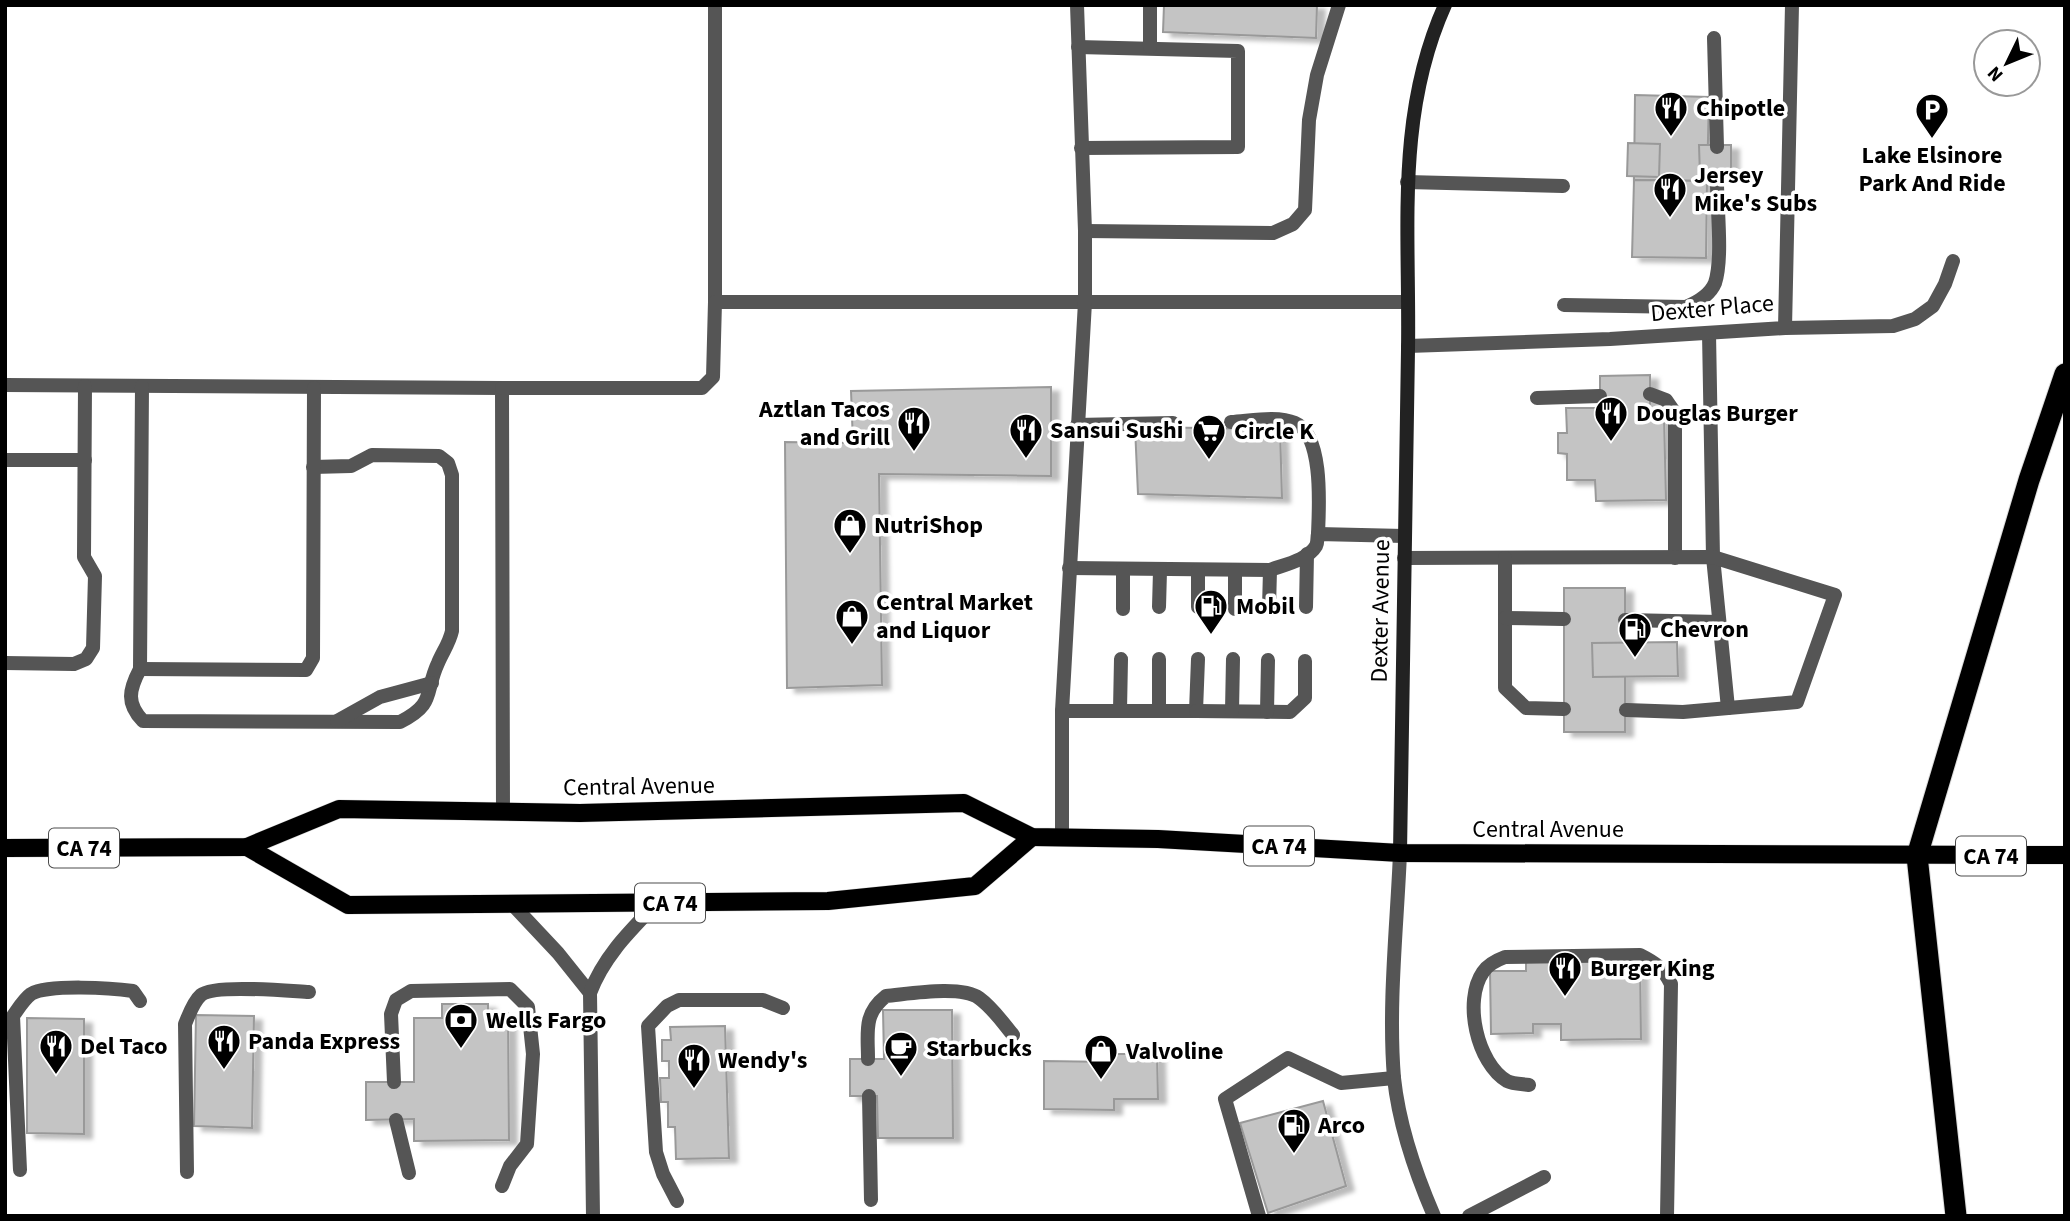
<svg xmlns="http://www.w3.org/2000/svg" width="2070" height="1221" font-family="'Source Sans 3',sans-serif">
<defs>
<filter id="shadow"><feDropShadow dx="8" dy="4.5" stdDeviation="2" flood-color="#0004"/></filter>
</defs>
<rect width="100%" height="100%" fill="#fff"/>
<!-- building -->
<g fill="#c4c4c4" stroke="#999" stroke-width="2" filter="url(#shadow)">
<path d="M1164,5H1317L1316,38L1163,32Z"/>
<path d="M1635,95L1709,97L1707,181L1634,180Z"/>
<path d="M1628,143L1660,144L1659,177L1627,176Z"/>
<path d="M1699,145H1731V176H1700Z"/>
<path d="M1634,180L1707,181L1706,258L1632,257Z"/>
<path d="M1650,375V416H1664L1666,500L1596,501L1595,480H1567V454L1558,453V433H1567L1566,408H1600V376Z"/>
<path d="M1051,387V476L879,474L882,685L787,688L785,442L853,443L851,391Z"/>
<path d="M1135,427L1280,429L1282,498L1138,494Z"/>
<rect x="1564" y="588" width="61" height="144"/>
<path d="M1677,642L1678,676L1593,677L1592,643Z"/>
<path d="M1640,960L1641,1039L1561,1040V1024H1533V1033L1491,1034L1490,971H1526V962Z"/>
<path d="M442,1004H488V1014L508,1013L509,1140L414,1141V1119L366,1120V1082H414V1018H442Z"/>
<path d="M883,1010H952L953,1138H878L877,1096H850V1059H884Z"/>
<path d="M196,1015L254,1016L252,1128L194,1126Z"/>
<path d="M27,1018L84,1019V1134L27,1133Z"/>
<path d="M725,1026L729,1158L676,1159L675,1127H668V1102H661L660,1078H669V1061H662V1040H671L670,1027Z"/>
<path d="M1112,1054H1157L1158,1099H1114V1110L1044,1109V1061L1112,1062Z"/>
<path d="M1323,1101L1346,1186L1268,1213L1240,1123Z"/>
</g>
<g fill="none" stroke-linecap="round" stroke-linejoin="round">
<defs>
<g id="primary">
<path d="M247,847L348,905L828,901L975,886L1032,837"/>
<path d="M5,848L247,847L339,809L580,813L964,803L1032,837L1158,839L1400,853L2065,855"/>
</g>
<path id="highway" d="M1956,1216L1917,856L2029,480L2065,374"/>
</defs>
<!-- primary casing -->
<use href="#primary" stroke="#dbdbdb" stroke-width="19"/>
<!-- highway casing -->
<use href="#highway" stroke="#dbdbdb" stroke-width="23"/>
<!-- lane -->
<g stroke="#555" stroke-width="14">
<path d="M1714,38L1717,147"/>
<path d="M1078,47L1238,51V147L1081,148"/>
<path d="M1150,47V5"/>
<path d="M1407,182L1563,186"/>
<path d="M1085,231L1273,233L1293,224L1305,210L1309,120L1317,75L1339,5"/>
<path d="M715,302V5"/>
<path d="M1564,305L1686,307C1698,302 1710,295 1715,283C1723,259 1717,209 1717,183"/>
<path d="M1785,328L1893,326L1915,319L1933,306L1945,284L1953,261"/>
<path d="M1709,333L1713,557L1728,708"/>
<path d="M1408,346L1610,339L1785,328L1792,5"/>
<path d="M5,385L502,388L503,812"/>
<path d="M142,386L140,669C129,690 126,703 143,721L400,722C436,704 424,693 438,663C443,651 449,644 452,631V475L448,463L439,456L372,455L351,466L313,467"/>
<path d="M502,388H702L713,377L715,302H1408"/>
<path d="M1650,394L1666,400L1675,413V558"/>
<path d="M1537,398L1600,396"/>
<path d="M1231,422C1250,421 1277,415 1295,423C1324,435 1319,508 1318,534"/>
<path d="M1077,425L1173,423"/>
<path d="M5,460H85"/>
<path d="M1404,558L1713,557L1835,595L1797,702L1683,712L1626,710"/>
<path d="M1505,558V688L1526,708L1564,709"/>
<path d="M1069,568L1270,570C1283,565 1308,560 1316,546C1318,542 1317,538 1318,534L1404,536"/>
<path d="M1123,569V609"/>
<path d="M1159,607L1160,571"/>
<path d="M1198,607V570"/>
<path d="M1306,607L1307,554"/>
<path d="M1269,608L1270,570"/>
<path d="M1235,609V570"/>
<path d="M1505,618L1564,619"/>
<path d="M1625,620L1719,622"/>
<path d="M1159,659V710"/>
<path d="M5,663L74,664L86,659L93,648L95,576L84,557L85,386"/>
<path d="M140,669L306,670L313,658L314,388"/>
<path d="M1120,710L1121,659"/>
<path d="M1062,711H1196L1198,659"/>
<path d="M1196,711L1290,712L1305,698V661"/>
<path d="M1232,711L1233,659"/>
<path d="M1267,712L1268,660"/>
<path d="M337,721L380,697L432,683"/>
<path d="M1062,837V711L1085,302V231L1077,5"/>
<path d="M512,904L558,953L590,993"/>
<path d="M868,1059C868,1032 863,1014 886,996C909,994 961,985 979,998C993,1008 1003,1023 1013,1035"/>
<path d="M394,1082L391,1014L396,1000L411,991L510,989L528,1007L533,1054L527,1144L510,1166L502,1186"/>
<path d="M1529,1085C1522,1084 1513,1084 1507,1081C1477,1063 1463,1001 1483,972C1488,964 1497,960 1505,957L1640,955C1656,963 1663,968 1671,984L1667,1216"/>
<path d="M869,1096L871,1200"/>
<path d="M396,1120L409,1173"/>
<path d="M20,1170L13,1016C18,1009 24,999 31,994C49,984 112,988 133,991L140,1001"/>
<path d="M187,1172L185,1024C189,1015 193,1002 201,995C214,984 289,991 309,992"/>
<path d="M677,1201L663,1174L656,1152L648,1026L667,1006L679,1000H763L783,1008"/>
<path d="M593,1216L590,993C604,956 630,931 657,903"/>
<path d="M1259,1216L1225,1099L1288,1058L1341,1083L1394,1078"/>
<path d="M1469,1216L1544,1177"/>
</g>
<!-- street -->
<path stroke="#555" stroke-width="14" d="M1400,853C1397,926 1388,1005 1394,1078C1399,1125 1415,1172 1434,1216"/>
<!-- secondary -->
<path stroke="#222" stroke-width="14" d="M1400,853C1402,685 1404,517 1408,350C1410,232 1395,116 1445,5"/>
<!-- primary -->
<use href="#primary" stroke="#000" stroke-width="18"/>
<!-- highway -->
<use href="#highway" stroke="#000" stroke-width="21"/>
</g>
<!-- icons -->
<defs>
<symbol id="restaurant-pin" viewBox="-11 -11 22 30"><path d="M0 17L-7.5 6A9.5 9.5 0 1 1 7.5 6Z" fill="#000" stroke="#fff"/><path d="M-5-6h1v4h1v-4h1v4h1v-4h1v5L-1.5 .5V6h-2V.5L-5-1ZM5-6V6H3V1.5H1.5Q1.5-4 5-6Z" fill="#fff"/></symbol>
<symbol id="parking-pin" viewBox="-11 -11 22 30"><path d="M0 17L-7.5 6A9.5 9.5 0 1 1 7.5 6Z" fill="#000" stroke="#fff"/><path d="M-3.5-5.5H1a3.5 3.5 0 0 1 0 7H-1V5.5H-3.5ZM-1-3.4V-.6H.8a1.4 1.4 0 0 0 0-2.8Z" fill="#fff"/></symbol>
<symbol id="supermarket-pin" viewBox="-11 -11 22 30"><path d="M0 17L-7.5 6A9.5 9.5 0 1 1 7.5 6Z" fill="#000" stroke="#fff"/><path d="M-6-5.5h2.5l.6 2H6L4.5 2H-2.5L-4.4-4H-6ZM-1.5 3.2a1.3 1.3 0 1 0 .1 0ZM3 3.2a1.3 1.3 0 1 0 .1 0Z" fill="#fff"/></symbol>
<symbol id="shop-pin" viewBox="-11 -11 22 30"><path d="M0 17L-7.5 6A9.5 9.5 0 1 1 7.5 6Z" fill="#000" stroke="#fff"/><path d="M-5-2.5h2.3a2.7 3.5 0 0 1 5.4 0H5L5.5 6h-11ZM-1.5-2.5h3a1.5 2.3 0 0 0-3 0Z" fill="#fff"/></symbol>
<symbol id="fuel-pin" viewBox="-11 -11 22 30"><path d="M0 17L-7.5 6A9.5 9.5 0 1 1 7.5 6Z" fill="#000" stroke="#fff"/><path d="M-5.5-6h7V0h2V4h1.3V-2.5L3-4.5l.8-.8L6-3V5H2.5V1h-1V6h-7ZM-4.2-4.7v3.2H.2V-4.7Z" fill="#fff"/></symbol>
<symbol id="bank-pin" viewBox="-11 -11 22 30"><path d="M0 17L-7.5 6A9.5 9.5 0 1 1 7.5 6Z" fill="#000" stroke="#fff"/><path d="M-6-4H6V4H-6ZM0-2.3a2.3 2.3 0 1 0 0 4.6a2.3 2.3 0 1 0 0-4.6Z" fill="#fff"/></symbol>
<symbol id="cafe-pin" viewBox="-11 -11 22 30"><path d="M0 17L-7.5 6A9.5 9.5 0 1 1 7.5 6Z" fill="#000" stroke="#fff"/><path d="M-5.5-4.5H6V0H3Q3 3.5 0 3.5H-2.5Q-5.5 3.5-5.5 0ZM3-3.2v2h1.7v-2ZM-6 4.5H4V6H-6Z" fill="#fff"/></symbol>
</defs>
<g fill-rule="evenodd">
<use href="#restaurant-pin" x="1652" y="89" width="38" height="52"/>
<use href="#parking-pin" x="1913" y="91" width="38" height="52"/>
<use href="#restaurant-pin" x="1651" y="170" width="38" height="52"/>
<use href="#restaurant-pin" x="1592" y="394" width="38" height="52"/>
<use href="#restaurant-pin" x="895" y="404" width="38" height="52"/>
<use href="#restaurant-pin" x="1007" y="411" width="38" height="52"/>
<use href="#supermarket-pin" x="1190" y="412" width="38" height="52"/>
<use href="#shop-pin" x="831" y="506" width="38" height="52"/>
<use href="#fuel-pin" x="1192" y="587" width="38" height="52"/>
<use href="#shop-pin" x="833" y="597" width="38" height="52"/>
<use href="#fuel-pin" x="1616" y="610" width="38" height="52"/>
<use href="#restaurant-pin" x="1546" y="949" width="38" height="52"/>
<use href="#bank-pin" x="442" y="1001" width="38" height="52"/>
<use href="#restaurant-pin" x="205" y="1022" width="38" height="52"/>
<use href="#restaurant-pin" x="37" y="1027" width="38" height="52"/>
<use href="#cafe-pin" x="882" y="1029" width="38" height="52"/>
<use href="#shop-pin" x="1082" y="1032" width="38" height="52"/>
<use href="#restaurant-pin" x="675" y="1041" width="38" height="52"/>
<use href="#fuel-pin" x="1275" y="1106" width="38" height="52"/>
</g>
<g text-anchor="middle" stroke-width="7" stroke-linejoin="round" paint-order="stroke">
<!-- shield labels -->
<g fill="#fff" stroke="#4c4c4c" stroke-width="2">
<rect x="1244" y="826.5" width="70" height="39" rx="5"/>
<rect x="49" y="828.5" width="70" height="39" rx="5"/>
<rect x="1956" y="836.5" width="70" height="39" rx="5"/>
<rect x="635" y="883.5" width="70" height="39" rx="5"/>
</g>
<g font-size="23" font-weight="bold" fill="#000">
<text x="1279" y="854">CA 74</text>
<text x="84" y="856">CA 74</text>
<text x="1991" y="864">CA 74</text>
<text x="670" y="911">CA 74</text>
</g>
<!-- poi labels -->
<g font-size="24" font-weight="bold" fill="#000" stroke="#fff" text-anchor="start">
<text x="1696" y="116">Chipotle</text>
<text x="1932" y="163" text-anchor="middle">Lake Elsinore<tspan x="1932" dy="28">Park And Ride</tspan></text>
<text x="1694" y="183">Jersey<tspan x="1694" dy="28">Mike's Subs</tspan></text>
<text x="890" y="417" text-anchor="end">Aztlan Tacos<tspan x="890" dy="28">and Grill</tspan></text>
<text x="1636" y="421">Douglas Burger</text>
<text x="1050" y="438">Sansui Sushi</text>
<text x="1234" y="439">Circle K</text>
<text x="874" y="533">NutriShop</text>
<text x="876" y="610">Central Market<tspan x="876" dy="28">and Liquor</tspan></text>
<text x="1236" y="614">Mobil</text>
<text x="1660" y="637">Chevron</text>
<text x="1590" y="976">Burger King</text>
<text x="486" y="1028">Wells Fargo</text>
<text x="248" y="1049">Panda Express</text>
<text x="80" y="1054">Del Taco</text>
<text x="926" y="1056">Starbucks</text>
<text x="1126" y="1059">Valvoline</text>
<text x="718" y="1068">Wendy's</text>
<text x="1318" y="1133">Arco</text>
</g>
<!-- street labels -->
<g font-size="24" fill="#000" stroke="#fff">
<text transform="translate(1712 308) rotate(-5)" y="8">Dexter Place</text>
<text transform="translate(1380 611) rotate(-89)" y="8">Dexter Avenue</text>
<text transform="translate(639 786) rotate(-1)" y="8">Central Avenue</text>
<text x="1548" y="837">Central Avenue</text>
</g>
</g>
<!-- border -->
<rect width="2070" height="1221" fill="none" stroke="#000000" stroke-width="14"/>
<!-- north arrow -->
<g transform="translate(2007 63) rotate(227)"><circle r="33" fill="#ffffff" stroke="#999999" stroke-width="2"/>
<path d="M0-5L12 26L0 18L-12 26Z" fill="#000000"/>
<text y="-10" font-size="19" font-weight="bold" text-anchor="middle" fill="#000000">N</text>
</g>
</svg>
